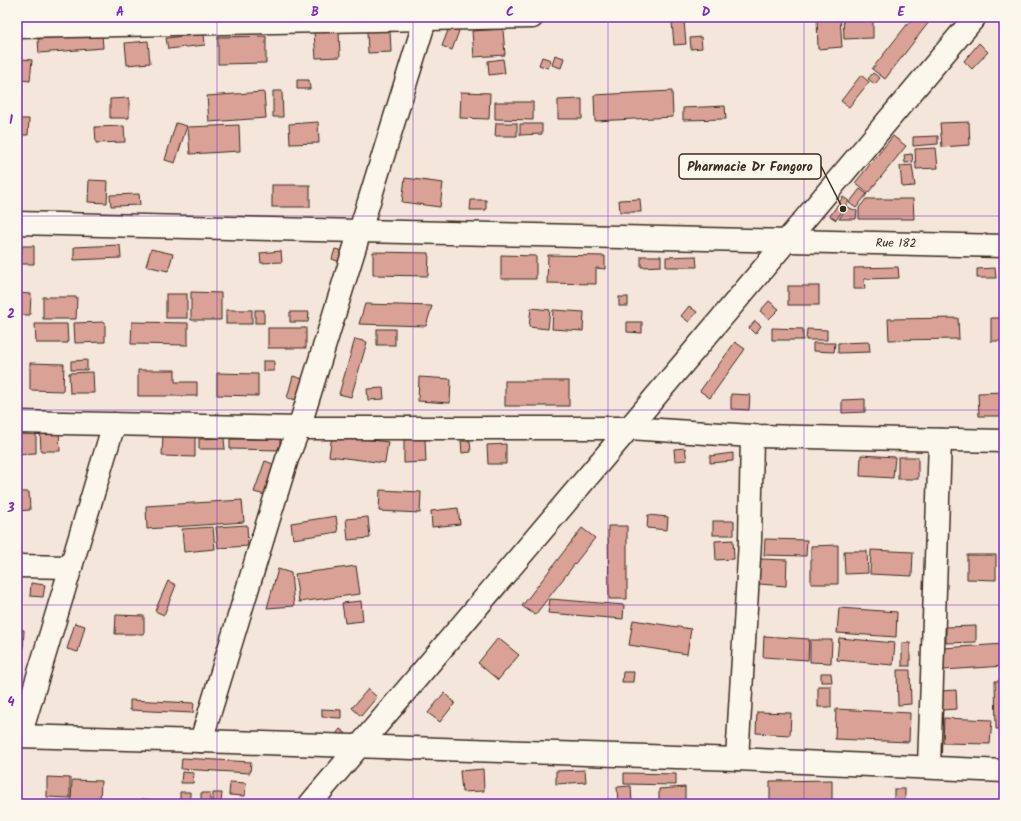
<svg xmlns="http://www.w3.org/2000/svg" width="1021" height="821" font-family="Kalam,sans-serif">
<rect width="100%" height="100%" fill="#f4e6db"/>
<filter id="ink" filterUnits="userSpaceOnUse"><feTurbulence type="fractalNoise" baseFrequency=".025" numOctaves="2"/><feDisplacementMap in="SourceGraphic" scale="8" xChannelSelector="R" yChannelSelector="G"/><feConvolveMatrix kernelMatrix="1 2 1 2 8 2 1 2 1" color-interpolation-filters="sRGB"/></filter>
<g filter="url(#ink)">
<!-- building -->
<g fill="#daa296" stroke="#3b2a1e">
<path d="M817,17H840L842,47L818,49Z"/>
<path d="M843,17H873V38L844,39Z"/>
<path d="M913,17H923L929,22L885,79L872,69Z"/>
<path d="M684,21L686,44L674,45L672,22Z"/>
<path d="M449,28L459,31L452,50L442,46Z"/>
<path d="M503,29L505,55L474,57L472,31Z"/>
<path d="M390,30L391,52L368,53L367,31Z"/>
<path d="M314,32H339L340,57L316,58Z"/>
<path d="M102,34L103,48L39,53L38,39Z"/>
<path d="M204,34L205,45L168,49L166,38Z"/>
<path d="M266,36V63L218,64V37Z"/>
<path d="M701,37L702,48L691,49L690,38Z"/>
<path d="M148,41L150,63L127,65L125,43Z"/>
<path d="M979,43L988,52L972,69L964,61Z"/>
<path d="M555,55L564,58L561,68L552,65Z"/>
<path d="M542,57L551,60L548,68L539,65Z"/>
<path d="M22,59L32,60L30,81L21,80Z"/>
<path d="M503,59L505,73L489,75L488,61Z"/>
<path d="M873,73L880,78L875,84L868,79Z"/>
<path d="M861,75L869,82L849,107L841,101Z"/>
<path d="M297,80H309L310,89H297Z"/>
<path d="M273,91H282L283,117H273Z"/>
<path d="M672,91L673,117L595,121L594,95Z"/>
<path d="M264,92L266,118L209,122L207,96Z"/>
<path d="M461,92L490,93L489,119L460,118Z"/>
<path d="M129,98V118H110V99Z"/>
<path d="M582,99V119H558V100Z"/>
<path d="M495,102H533V120L495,119Z"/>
<path d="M725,106L726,119L683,120V108Z"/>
<path d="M17,119H29L28,135H17Z"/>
<path d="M318,122L319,143L290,144L289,124Z"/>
<path d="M969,122L970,145L942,147L940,123Z"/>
<path d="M176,123L187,126L175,163L165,160Z"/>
<path d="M496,123H517V136H495Z"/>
<path d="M520,124H542V134L520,135Z"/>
<path d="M239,125L240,151L190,154L188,127Z"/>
<path d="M124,126L125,142L96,143L95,127Z"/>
<path d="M893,136L906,146L868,193L855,183Z"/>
<path d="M938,136V144L913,146V137Z"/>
<path d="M936,148L938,168L916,169L915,149Z"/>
<path d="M912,154L913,162L905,163L904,155Z"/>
<path d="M912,165L915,186L902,187L900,166Z"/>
<path d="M405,178L443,183L440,207L402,202Z"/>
<path d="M89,180L108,181L107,203L88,202Z"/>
<rect x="272" y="185" width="38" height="22"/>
<path d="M860,189L867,194L856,208L849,203Z"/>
<path d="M139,194L140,205L111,206L110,195Z"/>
<path d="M843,197L849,201L836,220L830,216Z"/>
<path d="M640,199L641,212H620L619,200Z"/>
<path d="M866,199H913L914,219H859V208Z"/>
<path d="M471,200H486V210H470Z"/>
<path d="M847,207L857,211L856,219H839Z"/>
<path d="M120,245L121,258L74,260V247Z"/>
<path d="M22,246H34V264H21Z"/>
<path d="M151,249L173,254L168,271L146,266Z"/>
<path d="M335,249L343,251L340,262L332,259Z"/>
<path d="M281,251L282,262L261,263L260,253Z"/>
<path d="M373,252L429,253L428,276L373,275Z"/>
<path d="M501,255L536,256V279H501Z"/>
<path d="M548,255L605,256V269L596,268V284L547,283Z"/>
<path d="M641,256H661V266L641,267Z"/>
<path d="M696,256L697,267H666V257Z"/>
<path d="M898,267L899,278L864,279L865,289H854V268Z"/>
<path d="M995,268L996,278H977V269Z"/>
<rect x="788" y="286" width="31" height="19"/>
<path d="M191,292L221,293V320H191Z"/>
<path d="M17,293L31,294L30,315H17Z"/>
<rect x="166" y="294" width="21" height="24"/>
<path d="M43,297H77L76,319H43Z"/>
<rect x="619" y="297" width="9" height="9"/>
<path d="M769,301L779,309L769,319L760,311Z"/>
<path d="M365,304L432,306L426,326L359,324Z"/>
<path d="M689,306L697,312L689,322L681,316Z"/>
<path d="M531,308L550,310L548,329L529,327Z"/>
<rect x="226" y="310" width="26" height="14"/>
<rect x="255" y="310" width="9" height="13"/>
<path d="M553,310L584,312L583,331L552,329Z"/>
<path d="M290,312H309L308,322H290Z"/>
<path d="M958,318L959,339L889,340L888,319Z"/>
<rect x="991" y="318" width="13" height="23"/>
<path d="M755,321L761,326L755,334L749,328Z"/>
<path d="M105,322V342L75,343L74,323Z"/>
<path d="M132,322L188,323V345L131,344Z"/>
<path d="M627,322H642V333L627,332Z"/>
<path d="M35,324H67L68,343H36Z"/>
<rect x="268" y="328" width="38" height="20"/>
<path d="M772,328L803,329V340H772Z"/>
<rect x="377" y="329" width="18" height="16"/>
<path d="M807,329L827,330V340H806Z"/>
<path d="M355,339L367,342L351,397L339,394Z"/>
<path d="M735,342L745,349L710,398L700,391Z"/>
<path d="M869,342L870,352L838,353V343Z"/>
<path d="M813,343H835L834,352L813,351Z"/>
<path d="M87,360V370H71V361Z"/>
<rect x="263" y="361" width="11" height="10"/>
<path d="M30,363L64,364L63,391L30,390Z"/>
<path d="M138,370H175V382H197V396H138Z"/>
<path d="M93,372L94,393H70L69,373Z"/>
<path d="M217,373L258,374V396L217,395Z"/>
<path d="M293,376L303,379L297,400L287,398Z"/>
<path d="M419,377L451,379L450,403L418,401Z"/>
<rect x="505" y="381" width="64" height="25"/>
<path d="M383,388L384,399L368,400L367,389Z"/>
<path d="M1004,392V416H979L978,393Z"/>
<path d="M731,394L750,395L749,410L731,409Z"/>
<path d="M865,399V412L842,413V400Z"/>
<path d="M59,430L60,451H41L40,431Z"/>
<path d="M36,433V453L17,454V434Z"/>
<path d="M163,434L195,435V457L162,456Z"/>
<path d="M332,435L388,442L385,463L329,456Z"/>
<path d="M224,438L225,449H199V439Z"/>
<path d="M230,439H280V450L230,449Z"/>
<path d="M404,439H425L426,462L404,463Z"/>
<path d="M461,441H470L471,452L462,453Z"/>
<path d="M506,444V464H488L487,445Z"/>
<path d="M685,448L687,460L675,461L674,449Z"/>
<path d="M733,453V461L710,463V456Z"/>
<path d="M861,455L895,457L893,478L860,476Z"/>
<rect x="898" y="457" width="20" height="22"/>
<path d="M265,461L276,465L265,495L254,492Z"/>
<path d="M380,490L421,492L420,513L379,511Z"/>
<path d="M17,492H29L30,510L17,511Z"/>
<path d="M242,500L244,522L147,529L146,506Z"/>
<path d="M458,508L460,524L432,527L431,511Z"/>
<path d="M648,515L668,517L667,530L647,528Z"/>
<path d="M336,516L338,532L293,539L291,523Z"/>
<path d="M368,517L370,538L348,540L346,519Z"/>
<rect x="713" y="521" width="21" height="14"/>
<path d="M247,525L248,546L218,548L216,527Z"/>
<path d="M608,526H627V599H609Z"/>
<path d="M213,527L215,549L184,552L182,529Z"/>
<path d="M582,528L595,538L535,615L522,606Z"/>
<path d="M765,539L807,540L806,556L764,555Z"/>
<path d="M733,540L734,559L716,560L715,541Z"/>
<path d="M838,545V584H811V546Z"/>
<path d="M871,550L913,552L912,576L870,574Z"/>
<path d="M844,551H867L868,573L845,574Z"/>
<path d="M967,555H996V580L967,579Z"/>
<path d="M760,559L787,560L786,586L759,584Z"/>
<path d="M356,566L360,594L299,602L295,574Z"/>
<path d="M278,569L291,573L294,606L267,608Z"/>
<path d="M168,581L176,585L164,615L155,611Z"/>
<path d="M31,583L45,585L43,597L30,596Z"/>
<path d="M550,599L624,605L623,619L548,613Z"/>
<path d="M361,601L363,621L345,623L342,603Z"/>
<path d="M839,608L897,612L896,637L837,633Z"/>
<path d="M116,615L144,616V634H115Z"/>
<path d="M633,620L691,629L687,654L629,645Z"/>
<path d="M75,623L85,626L78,652L67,649Z"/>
<path d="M976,626V642L946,643V627Z"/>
<path d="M17,629L24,630L23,649H17Z"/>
<path d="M764,636L809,639L808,660L763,657Z"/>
<path d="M498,638L519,655L498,680L478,663Z"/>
<path d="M839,638L895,643L893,665L837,660Z"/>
<path d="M810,640H832L831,663L810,662Z"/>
<rect x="902" y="643" width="8" height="23"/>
<path d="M1004,644V666L944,670L943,648Z"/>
<path d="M897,670H910L911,704L898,705Z"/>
<path d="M623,672H634L633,682H622Z"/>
<path d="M821,673H831L832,682H821Z"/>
<path d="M995,681H1004V729H996Z"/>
<rect x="818" y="686" width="13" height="21"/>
<path d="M368,689L377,697L361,716L352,708Z"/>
<path d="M956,690L957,709L942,710L941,691Z"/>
<path d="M444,693L455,703L440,722L428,713Z"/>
<path d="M130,700L194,703L193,713L130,710Z"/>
<path d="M322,709L341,710V718L322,717Z"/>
<path d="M836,709L910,713L909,742L835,739Z"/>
<path d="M757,712L791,713L790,735L756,733Z"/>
<path d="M944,718L992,720L990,744L943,743Z"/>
<path d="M340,729L348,735L344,740L336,734Z"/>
<path d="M182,758L251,762L250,773L181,769Z"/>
<path d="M483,769L484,791L462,792L460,771Z"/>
<path d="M585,770L586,782L556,784V771Z"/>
<path d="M182,772L194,773L193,783H181Z"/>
<path d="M624,773L676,774V785L624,784Z"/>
<path d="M47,777L70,778V798L47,797Z"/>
<path d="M72,780L101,781L100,802L71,801Z"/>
<path d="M832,780V804H770V781Z"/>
<path d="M230,782L246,783L245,796L229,795Z"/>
<path d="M631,786L632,804H618L617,787Z"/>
<path d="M685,787V804H659V789Z"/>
<rect x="894" y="789" width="11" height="15"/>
<path d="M180,792H190V802L180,801Z"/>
<path d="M201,793H210V802L201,801Z"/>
<path d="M213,793H222L221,802L213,801Z"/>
<path d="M142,799L163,802V804H141Z"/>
<path d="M63,803L114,804H63Z"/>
</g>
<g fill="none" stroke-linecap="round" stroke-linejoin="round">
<defs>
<g id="minor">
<path d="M17,27L532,17"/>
<path d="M17,223L1004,246"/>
<path d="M17,422L299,428H629L752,436L1004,441"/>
<path d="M17,566L71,567"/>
<path d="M17,736L201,741L737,759L1004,771"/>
<path d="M20,736L114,424"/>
<path d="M201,741L287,459L299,428L426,17"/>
<path d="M737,759L750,541L752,436"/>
<path d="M929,767L940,440"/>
<path d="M310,804L629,428L975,17"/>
</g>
</defs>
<!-- minor casing -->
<use href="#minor" stroke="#3b2a1e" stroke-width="25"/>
<!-- minor -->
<use href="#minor" stroke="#fbf7ec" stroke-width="22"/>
</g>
</g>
<!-- grid -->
<path fill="none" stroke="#7b2cbf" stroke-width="1" stroke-opacity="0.55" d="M217,17V804M413,17V804M608,17V804M804,17V804M17,216H1004M17,410H1004M17,605H1004"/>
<g text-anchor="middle" stroke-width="3" stroke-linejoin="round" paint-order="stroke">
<!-- street labels -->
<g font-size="12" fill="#3b2a1e" stroke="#fbf7ec">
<text transform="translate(896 243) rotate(1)" y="4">Rue 182</text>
</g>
</g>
<!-- callouts -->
<path fill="none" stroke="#3b2a1e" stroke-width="1.5" d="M843 209L821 166"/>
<circle fill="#3b2a1e" stroke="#fbf7ec" stroke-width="1.5" cx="843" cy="209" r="4"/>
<rect fill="#fbf7ec" stroke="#3b2a1e" stroke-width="1.5" x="679" y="154" width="142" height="25" rx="4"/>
<g font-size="13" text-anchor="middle" font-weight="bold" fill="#3b2a1e">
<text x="750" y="171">Pharmacie Dr Fongoro</text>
</g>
<!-- margin -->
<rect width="1021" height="821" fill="none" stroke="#fbf7ec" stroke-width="44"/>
<rect x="22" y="22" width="977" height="777" fill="none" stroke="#7b2cbf" stroke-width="1.5"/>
<g font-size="13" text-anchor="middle" font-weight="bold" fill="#7b2cbf">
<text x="120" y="16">A</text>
<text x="315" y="16">B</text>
<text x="510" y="16">C</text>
<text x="706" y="16">D</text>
<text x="901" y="16">E</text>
<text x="11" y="124">1</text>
<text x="11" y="318">2</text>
<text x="11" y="512">3</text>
<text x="11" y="706">4</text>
</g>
</svg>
